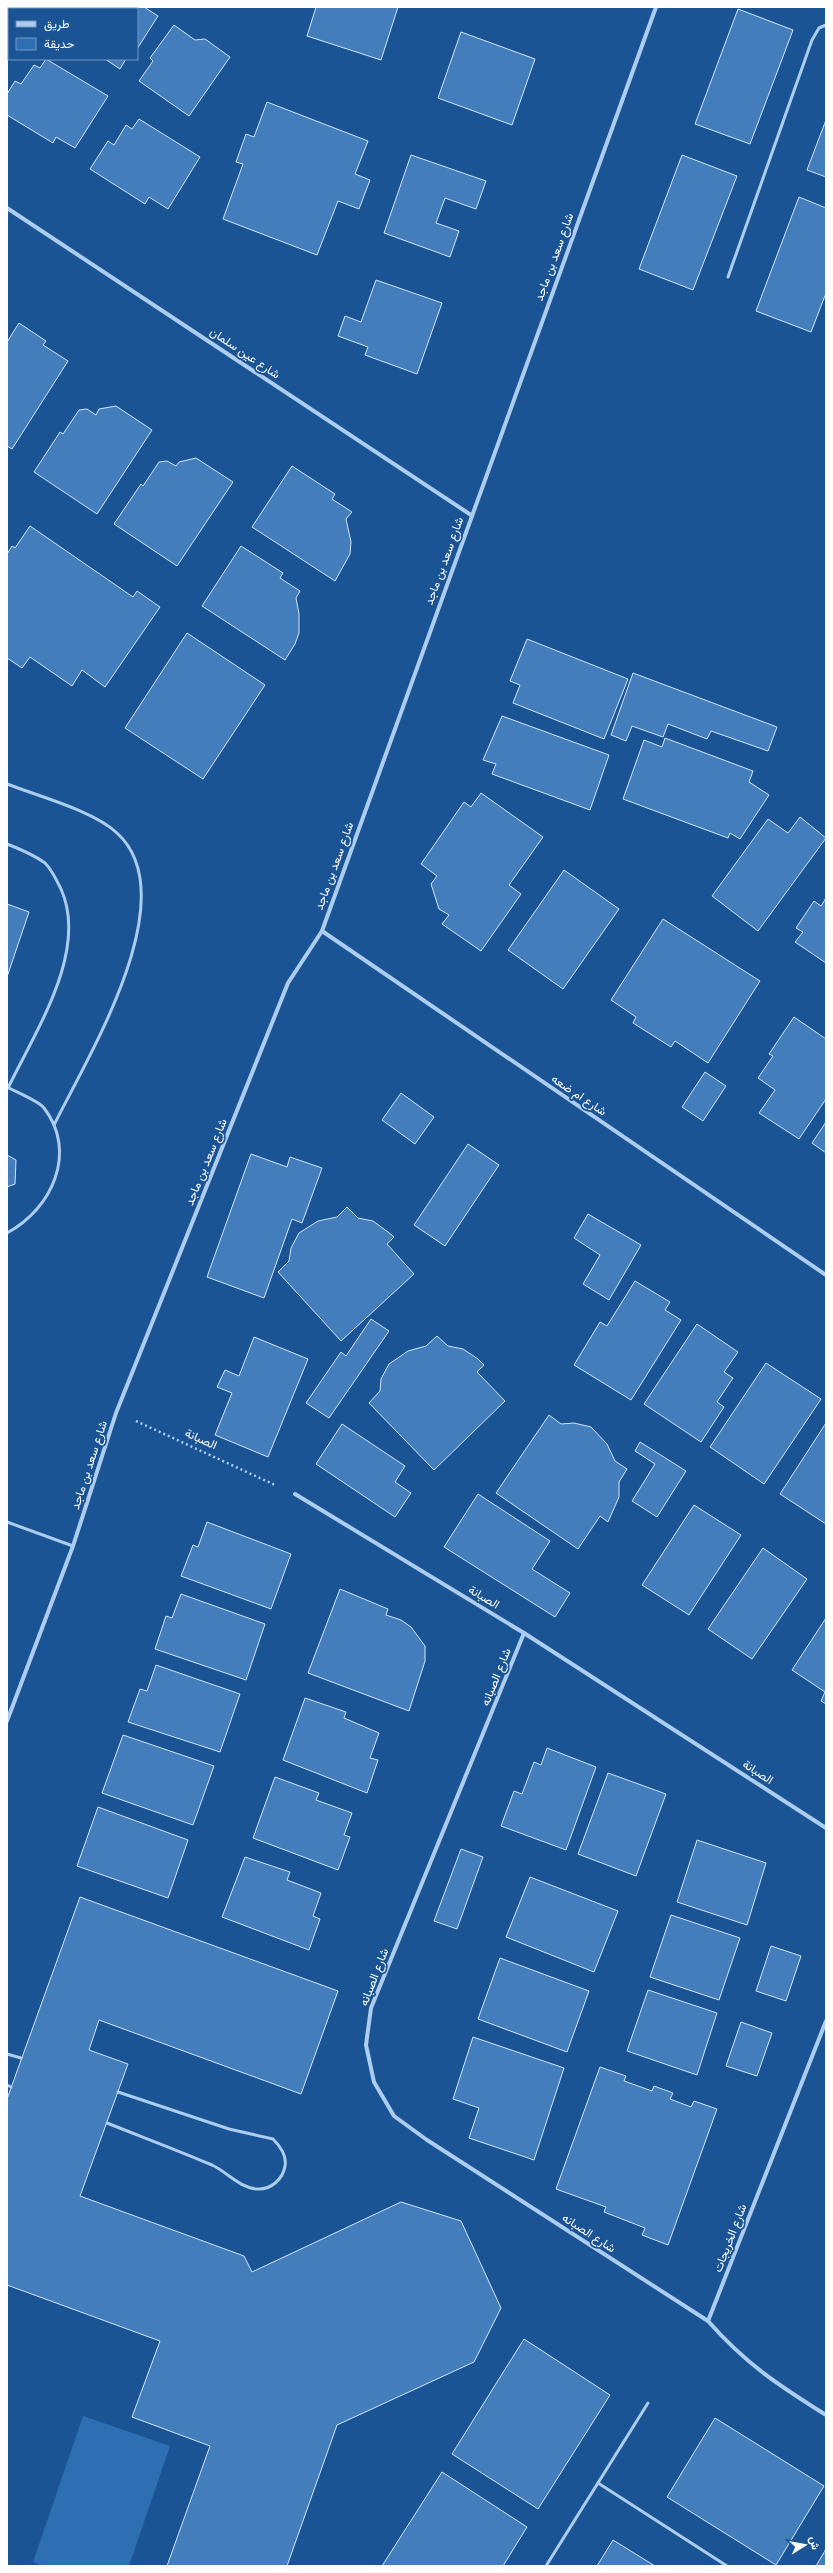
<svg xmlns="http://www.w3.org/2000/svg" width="833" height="2573" font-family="Montserrat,Vazirmatn,sans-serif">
<rect width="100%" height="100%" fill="#1a5495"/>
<!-- green -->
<path fill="#2e6eb3" d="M83,2416L170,2446L129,2566H43L33,2562Z"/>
<!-- building -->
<g fill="#437dbc" stroke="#d3e6fb">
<path d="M39,7H63V9H38Z"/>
<path d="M87,7H144L158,16L137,49V9H86Z"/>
<path d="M316,7H398L381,60L307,36Z"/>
<path d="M738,9L793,30L750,144L695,124Z"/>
<path d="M174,25L195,40L205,39L230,57L189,116L139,81L153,61L150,58Z"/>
<path d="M7,30L9,31L7,52Z"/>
<path d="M461,32L535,59L512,125L438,98Z"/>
<path d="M46,59L108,96L75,148L56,137L53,143L7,115V94L15,81L21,84L34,65L40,68Z"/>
<path d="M105,59H126L120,69Z"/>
<path d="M267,102L368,141L355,174L370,180L359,209L338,201L317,255L223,219L243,164L236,162L246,134L254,137Z"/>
<path d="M139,119L200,157L168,209L149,197L145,204L90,169L108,141L114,145L126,125L132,129Z"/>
<path d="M826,120V177L807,170Z"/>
<path d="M411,155L486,181L476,209L445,198L436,223L459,231L450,257L384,233Z"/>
<path d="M682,155L737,176L693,290L639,269Z"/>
<path d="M799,197L826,208V293L811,332L756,311Z"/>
<path d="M376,280L442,303L417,374L365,355L368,347L338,336L345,316L361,322Z"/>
<path d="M19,323L46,341L43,345L68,361L12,449L7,446V342Z"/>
<path d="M116,406L152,430L97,514L34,472L60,432L63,434L79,410L87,409L96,415L99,409Z"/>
<path d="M196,458L233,482L177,566L114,524L141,484L143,486L159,462L167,461L176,466L179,462Z"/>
<path d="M292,466L335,494L332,499L352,512L346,519L351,542L350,554L335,581L252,527Z"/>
<path d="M30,526L133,597L137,591L160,607L105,687L82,670L72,686L30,657L22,668L7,658V554L12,546L15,548Z"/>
<path d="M241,546L283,573L280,578L300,591L296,598L299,614V633L295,644L285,660L202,606Z"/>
<path d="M187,633L265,685L203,779L125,728Z"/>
<path d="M527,639L628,679L604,739L513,703L520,685L510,681Z"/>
<path d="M633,673L777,727L768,751L711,731L707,739L668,724L663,737L632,726L626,741L611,735Z"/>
<path d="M502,716L609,755L590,810L492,774L496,764L483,760Z"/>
<path d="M665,738L753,771L749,782L769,795L740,839L730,833L728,838L623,799L644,740L662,747Z"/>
<path d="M481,793L543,837L509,885L521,894L481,951L442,924L449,915L439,909L431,884L437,876L421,864L464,802L471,807Z"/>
<path d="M800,817L826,838L758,931L712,896L768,819L788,833Z"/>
<path d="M564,870L619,909L563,989L508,950Z"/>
<path d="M826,898V963L795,942L803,932L796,928L814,901L821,906Z"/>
<path d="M7,904L29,912L7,977Z"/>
<path d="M663,919L760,981L708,1063L675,1041L671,1047L633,1023L636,1017L611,1000Z"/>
<path d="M794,1017L826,1039V1099L799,1139L759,1113L775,1090L758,1078L773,1056L769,1054Z"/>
<path d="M705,1072L726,1086L703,1121L682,1107Z"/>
<path d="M401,1093L434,1117L415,1144L382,1120Z"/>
<path d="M826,1122V1153L812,1143Z"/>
<path d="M468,1144L499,1165L445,1246L414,1225Z"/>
<path d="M251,1154L287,1167L290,1157L322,1168L302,1223L292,1219L264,1298L207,1277Z"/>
<path d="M7,1155L16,1160L15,1184L7,1187Z"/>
<path d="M347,1207L358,1218L373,1221L388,1232L394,1237L387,1244L414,1274L341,1341L278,1272L289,1261L291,1248L299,1233L318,1221L337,1217Z"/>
<path d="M588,1214L641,1245L609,1300L583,1284L600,1255L574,1238Z"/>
<path d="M635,1281L670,1302L665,1310L681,1320L631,1400L574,1365L600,1322L607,1326Z"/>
<path d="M371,1319L389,1331L329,1418L306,1403L341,1352L346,1356Z"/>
<path d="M697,1324L738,1352L724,1372L733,1378L717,1402L724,1407L701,1442L644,1404Z"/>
<path d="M437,1336L448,1346L463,1349L478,1359L484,1365L477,1372L505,1401L434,1470L369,1403L380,1391L381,1379L389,1364L408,1351L426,1346Z"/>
<path d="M254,1337L308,1359L268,1457L215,1435L232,1393L217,1387L225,1370L239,1376Z"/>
<path d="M766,1363L821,1399L764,1484L710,1447Z"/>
<path d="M549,1415L561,1424L574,1423L591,1427L607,1444L615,1461L627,1469L619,1482V1497L608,1522L600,1516L578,1549L496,1493Z"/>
<path d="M826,1423V1524L780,1494Z"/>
<path d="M342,1424L405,1466L395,1482L411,1493L395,1517L316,1464Z"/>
<path d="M640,1442L686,1471L657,1517L632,1501L655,1464L635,1451Z"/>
<path d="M478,1494L550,1541L532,1569L570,1593L555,1617L444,1547Z"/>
<path d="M694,1505L741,1535L689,1615L642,1585Z"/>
<path d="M207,1522L291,1554L271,1609L181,1576L193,1545L198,1547Z"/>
<path d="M763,1548L807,1579L752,1659L708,1629Z"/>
<path d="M340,1589L388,1609L386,1615L401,1620L411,1627L425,1646V1661L409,1711L308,1673Z"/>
<path d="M181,1594L265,1624L246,1680L155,1649L166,1616L172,1618Z"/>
<path d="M826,1618V1704L821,1701L825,1692L792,1670Z"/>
<path d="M156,1665L240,1694L220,1752L128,1722L140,1689L147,1691Z"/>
<path d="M305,1698L346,1712L344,1718L379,1733L370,1758L378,1760L367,1793L283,1760Z"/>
<path d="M123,1735L214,1766L193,1825L102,1793Z"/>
<path d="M547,1748L596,1767L566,1850L501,1826L514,1791L522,1794L534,1762L541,1765Z"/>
<path d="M608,1773L666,1794L636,1876L578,1854Z"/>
<path d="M275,1777L319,1793L316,1800L352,1813L344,1835L350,1837L338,1870L253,1838Z"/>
<path d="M98,1807L188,1840L168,1898L77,1866Z"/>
<path d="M697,1840L766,1863L747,1925L677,1902Z"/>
<path d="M461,1849L483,1857L457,1929L434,1921Z"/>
<path d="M245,1857L290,1872L287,1880L321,1893L313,1916L320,1919L309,1950L222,1917Z"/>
<path d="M530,1877L618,1911L594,1972L506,1937Z"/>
<path d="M80,1897L338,1991L301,2094L99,2020L89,2050L128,2064L80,2196L244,2256L252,2272L401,2202L461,2221L501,2308L474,2362L337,2425L287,2566H167L210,2446L132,2417L160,2341L7,2285V2099Z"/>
<path d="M671,1915L740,1938L719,2000L650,1977Z"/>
<path d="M771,1946L801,1956L786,2001L756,1991Z"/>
<path d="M500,1958L589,1991L567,2052L478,2019Z"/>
<path d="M648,1990L717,2013L697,2075L627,2051Z"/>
<path d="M741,2022L772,2033L757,2076L726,2066Z"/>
<path d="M473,2037L564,2068L534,2160L469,2138L479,2108L453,2099Z"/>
<path d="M600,2067L626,2076L624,2081L652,2091L654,2086L673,2093L670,2099L691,2107L694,2101L717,2109L668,2245L642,2235L645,2228L604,2212L606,2207L556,2189Z"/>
<path d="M524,2339L610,2395L538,2509L452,2454Z"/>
<path d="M715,2418L824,2486L776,2565L667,2497Z"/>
<path d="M442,2472L527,2527L503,2566H382Z"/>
<path d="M613,2540L655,2566H597Z"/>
<path d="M826,2549V2566H816Z"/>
</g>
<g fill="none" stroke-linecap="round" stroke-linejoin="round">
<!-- path -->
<path stroke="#accdf0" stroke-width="2.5" stroke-dasharray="2 3" stroke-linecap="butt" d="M136,1421L275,1485"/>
<!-- service -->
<g stroke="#accdf0" stroke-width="3">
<path d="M728,277L812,40L819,28L826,25"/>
<path d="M7,784C38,796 94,811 117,833C187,897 87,1058 54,1125"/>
<path d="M7,844C20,849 34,855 45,863C52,870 57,881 61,889C89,951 35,1032 8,1088"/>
<path d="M7,1087C16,1092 39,1101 44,1108C78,1152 52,1209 7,1233"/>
<path d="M7,1522L73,1546"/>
<path d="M7,2054L21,2058"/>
<path d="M7,2085L11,2087"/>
<path d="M107,2123C142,2137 177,2150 212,2165C227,2172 240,2188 257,2189C271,2190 283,2179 285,2166C287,2155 280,2146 273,2139L229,2129L118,2092"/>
<path d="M598,2483L727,2566"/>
<path d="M546,2566L648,2403"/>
</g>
<!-- minor -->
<g stroke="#accdf0" stroke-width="4">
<path d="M7,208L471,515"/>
<path d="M322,931L826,1275"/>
<path d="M295,1494L524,1633L826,1828"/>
<path d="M524,1633L371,2008L366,2045L374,2082L394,2116L427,2140L708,2321C746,2364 778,2385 826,2415"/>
<path d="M7,1721L73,1546L116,1413L288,983L322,931L656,7"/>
<path d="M708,2321L826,2021"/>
</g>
</g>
<g text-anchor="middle" stroke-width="3.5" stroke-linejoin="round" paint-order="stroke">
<!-- street labels -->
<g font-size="12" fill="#fff" stroke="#1a5495">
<text transform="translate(554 257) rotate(-70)" y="4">شارع سعد بن ماجد</text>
<text transform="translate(245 353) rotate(34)" y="4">شارع عين سلمان</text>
<text transform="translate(444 561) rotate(-70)" y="4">شارع سعد بن ماجد</text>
<text transform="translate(334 866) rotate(-70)" y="4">شارع سعد بن ماجد</text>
<text transform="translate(579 1095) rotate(34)" y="4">شارع ام ضعه</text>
<text transform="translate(206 1162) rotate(-68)" y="4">شارع سعد بن ماجد</text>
<text transform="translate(201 1439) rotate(24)" y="4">الصبانة</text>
<text transform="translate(89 1465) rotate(-72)" y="4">شارع سعد بن ماجد</text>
<text transform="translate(484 1597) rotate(31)" y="4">الصبانة</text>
<text transform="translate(496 1677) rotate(-68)" y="4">شارع الصبانه</text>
<text transform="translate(758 1772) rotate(33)" y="4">الصبانة</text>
<text transform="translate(374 1977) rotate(-69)" y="4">شارع الصبانه</text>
<text transform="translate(589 2233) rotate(33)" y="4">شارع الصبانه</text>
<text transform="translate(730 2238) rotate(-69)" y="4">شارع الخريجات</text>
</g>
</g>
<!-- border -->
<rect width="833" height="2573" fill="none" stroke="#ffffff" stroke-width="16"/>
<!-- legend -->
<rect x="8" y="8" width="130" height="52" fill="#1a5495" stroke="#7698bf"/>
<rect x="16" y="21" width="20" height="6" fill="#accdf0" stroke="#7698bf"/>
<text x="44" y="28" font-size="12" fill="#ffffff">طريق</text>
<rect x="16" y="38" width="20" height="12" fill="#2e6eb3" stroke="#7698bf"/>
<text x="44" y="48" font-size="12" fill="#ffffff">حديقة</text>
<!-- north arrow -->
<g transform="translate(805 2545) rotate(79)" stroke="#1a5495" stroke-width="3" paint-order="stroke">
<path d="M0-3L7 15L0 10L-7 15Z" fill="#ffffff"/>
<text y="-6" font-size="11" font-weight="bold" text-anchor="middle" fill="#ffffff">ش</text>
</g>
</svg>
